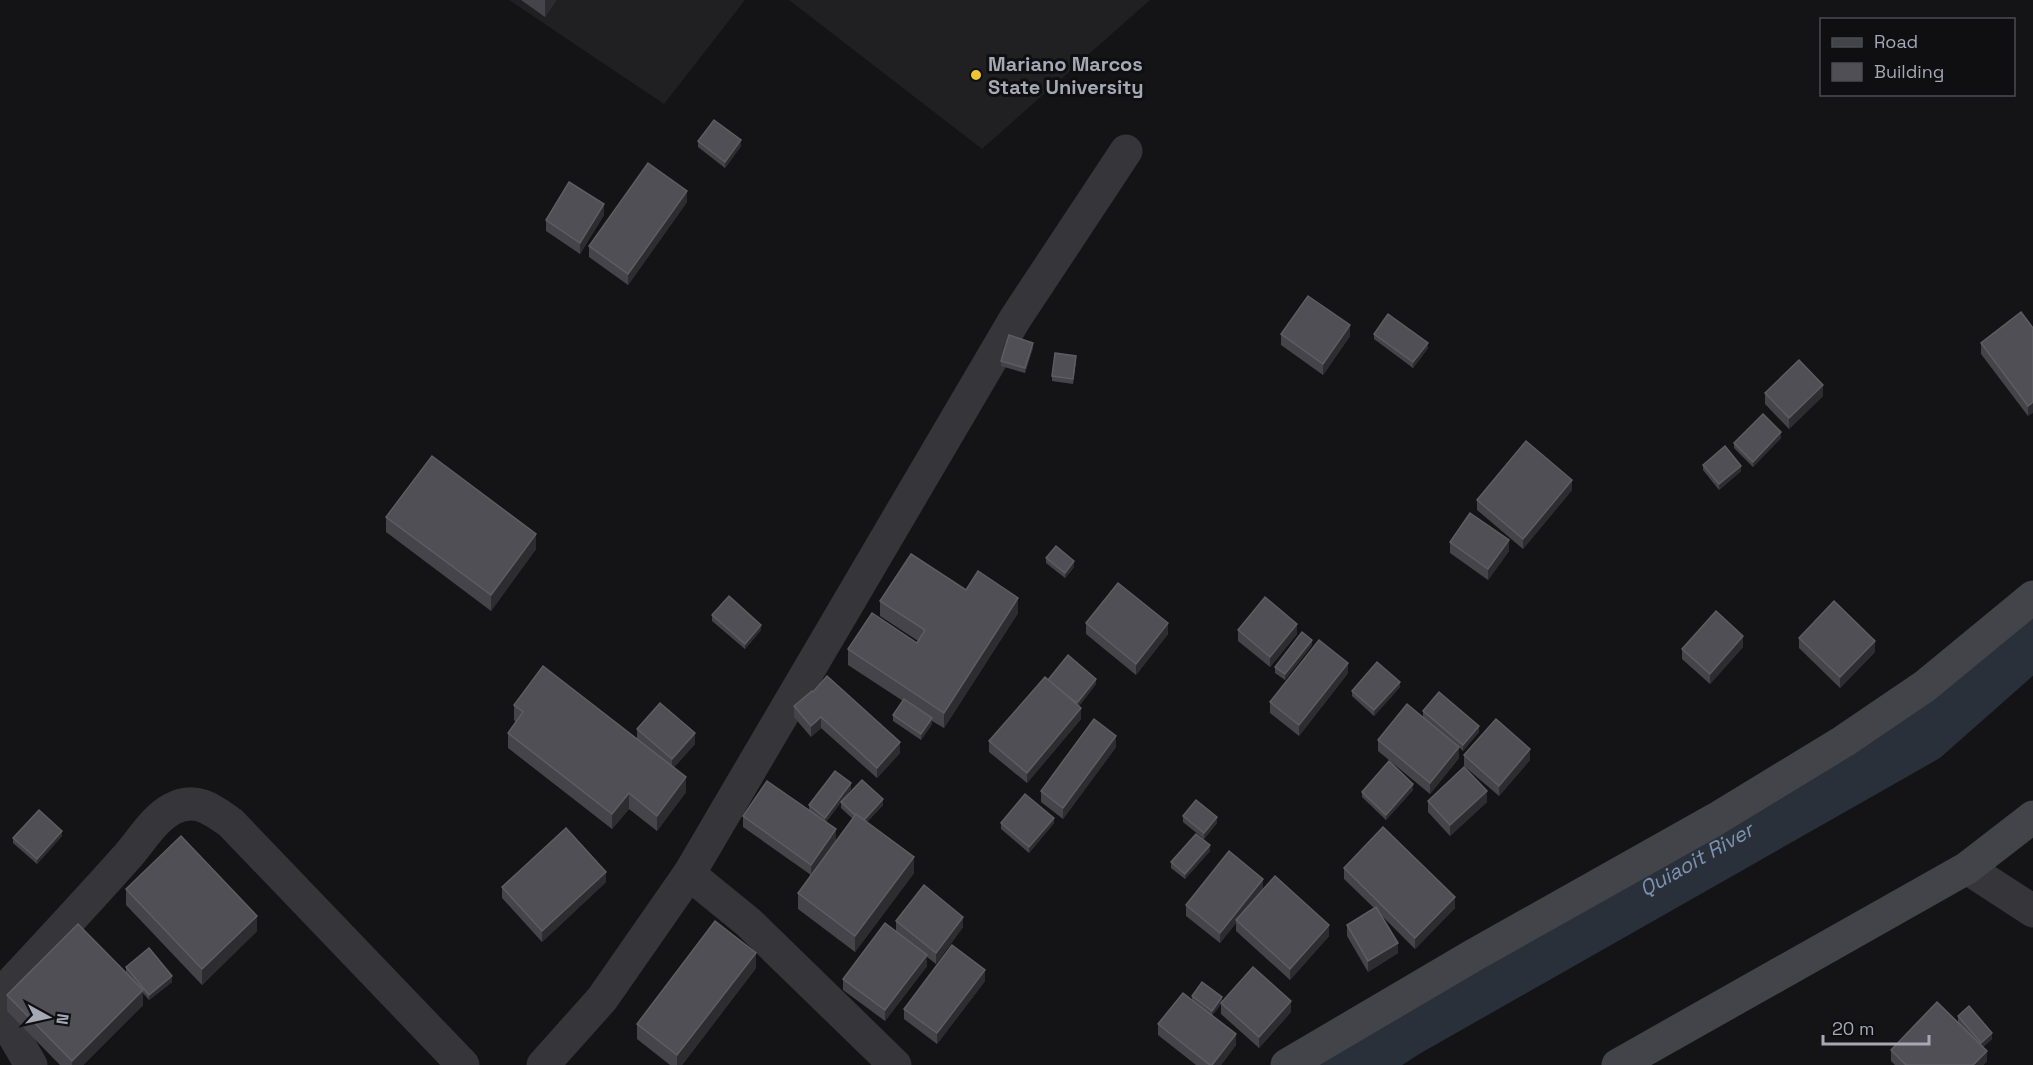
<svg xmlns="http://www.w3.org/2000/svg" width="2033" height="1065" font-family="'Space Grotesk',sans-serif">
<rect width="100%" height="100%" fill="#141315"/>
<!-- built -->
<g fill="#201f22">
<path d="M509,0H745L664,104Z"/>
<path d="M789,0H1150L982,149Z"/>
</g>
<g fill="none" stroke-linecap="round" stroke-linejoin="round">
<!-- river -->
<path stroke="#2a3039" stroke-width="64" id="s1" d="M1344,1065L1402,1027L1921,732L2033,633"/>
<!-- street -->
<g stroke="#35353a" stroke-width="33">
<path d="M1967,868L2033,911"/>
<path d="M0,995C42,950 84,905 125,859C140,843 152,820 172,809C196,796 213,810 231,823L463,1065"/>
<path d="M0,1012L31,1065"/>
<path d="M543,1065L602,999L689,874"/>
<path d="M895,1065L748,922L689,874L1015,319L1126,151"/>
</g>
<!-- secondary -->
<g stroke="#43444a" stroke-width="33">
<path d="M1287,1065L1474,955L1716,819L1844,741L1925,686L2033,597"/>
<path d="M1618,1065L1967,868L2033,817"/>
</g>
</g>
<!-- wall -->
<g fill="#45444a">
<path d="M521,0H556L545,17Z"/>
<path d="M698,141L741,146L725,168L698,147Z"/>
<path d="M687,202L628,285L589,257V246Z"/>
<path d="M604,215L580,254L546,231V220Z"/>
<path d="M2033,328L2028,416L1981,354V343Z"/>
<path d="M1281,334L1350,336L1323,375L1281,345Z"/>
<path d="M1374,334L1428,348L1413,368L1374,339Z"/>
<path d="M1033,348L1025,373L1001,366V361Z"/>
<path d="M1076,361L1073,384L1052,381V376Z"/>
<path d="M1765,393L1823,396L1789,429L1765,404Z"/>
<path d="M1781,438L1753,467L1734,448V443Z"/>
<path d="M1703,465L1741,471L1719,490L1703,470Z"/>
<path d="M1572,490L1523,549L1477,510V500Z"/>
<path d="M386,517L536,549L491,611L386,532Z"/>
<path d="M1450,542L1509,551L1488,580L1450,553Z"/>
<path d="M1046,558L1074,567L1065,578L1046,563Z"/>
<path d="M966,590L1018,613L944,728L932,721V724L921,740L893,721V715L903,701L848,665V649L917,643L918,641L880,616V601Z"/>
<path d="M712,615L761,630L745,649L712,621Z"/>
<path d="M1086,623L1168,634L1136,675L1086,634Z"/>
<path d="M1238,630L1297,634L1270,667L1238,641Z"/>
<path d="M1799,638L1875,652L1840,688L1799,648Z"/>
<path d="M1312,645L1285,680L1275,673V667Z"/>
<path d="M1743,647L1710,684L1682,659V649Z"/>
<path d="M1348,673L1299,736L1270,713V702Z"/>
<path d="M1048,680L1096,684L1079,706L1081,719L1027,783L989,752V741Z"/>
<path d="M1400,687L1374,716L1352,696V691Z"/>
<path d="M812,691L900,753L877,778L821,728L811,737L794,717V706Z"/>
<path d="M514,705L637,739V729L695,744L674,767L686,792L657,831L629,809L612,829L508,748V733L516,722L514,720Z"/>
<path d="M1423,711L1479,732L1463,751L1459,747V758L1430,794L1378,751V740L1423,716Z"/>
<path d="M1116,747L1063,819L1041,802V791Z"/>
<path d="M1464,755L1530,760L1499,796L1464,766Z"/>
<path d="M851,789L826,822L836,840L818,866L853,819L841,808V802L883,805L867,822L914,873L855,952L798,909V893L811,875L743,827V816L809,811V805Z"/>
<path d="M1413,790L1386,820L1362,797V792Z"/>
<path d="M1428,801L1487,802L1450,836L1428,812Z"/>
<path d="M1183,816L1217,823L1204,839L1183,822Z"/>
<path d="M1001,823H1054L1029,853L1001,829Z"/>
<path d="M62,836L37,864L13,843V838Z"/>
<path d="M1210,851L1185,879L1171,868V862Z"/>
<path d="M1344,868L1455,908L1415,949L1382,916L1398,953L1368,972L1347,936V925L1374,908L1344,879Z"/>
<path d="M606,882L542,942L502,898V887Z"/>
<path d="M126,889L257,931L202,985L126,905Z"/>
<path d="M1263,889L1257,896L1329,936L1290,980L1236,931V923L1220,943L1186,916V905Z"/>
<path d="M896,921L963,927L936,964L927,957V966L885,1021L843,990V979L896,931Z"/>
<path d="M126,967L172,982L149,1000L143,993V1005L83,1065H60L7,1011V995L130,977L126,972Z"/>
<path d="M756,968L682,1065H670L637,1039V1024Z"/>
<path d="M985,981L937,1044L904,1019V1009Z"/>
<path d="M1192,996L1222,1002L1291,1012L1259,1048L1221,1014V1004L1212,1015L1236,1045L1221,1065H1196L1158,1035V1024L1192,1000Z"/>
<path d="M1958,1016L1992,1039L1983,1047L1987,1061L1983,1065H1895L1891,1061V1050L1958,1022Z"/>
</g>
<!-- shaded-wall -->
<g fill="#2d2c30">
<path d="M545,0H556L545,17Z"/>
<path d="M741,140V146L725,168V162Z"/>
<path d="M687,191V202L628,285V274Z"/>
<path d="M604,204V215L580,254V243Z"/>
<path d="M1350,325V336L1323,375V364Z"/>
<path d="M1033,343V348L1025,373V368Z"/>
<path d="M1428,343V348L1413,368V362Z"/>
<path d="M1823,385V396L1789,429V418Z"/>
<path d="M2033,402V413L2028,416V406Z"/>
<path d="M1781,432V438L1753,467V462Z"/>
<path d="M1741,466V471L1719,490V484Z"/>
<path d="M1572,480V490L1523,549V539Z"/>
<path d="M536,534V549L491,611V595Z"/>
<path d="M1509,540V551L1488,580V569Z"/>
<path d="M1074,561V567L1065,578V573Z"/>
<path d="M1018,598V613L944,728V713Z"/>
<path d="M1168,623V634L1136,675V664Z"/>
<path d="M1297,624V634L1270,667V657Z"/>
<path d="M761,625V630L745,649V644Z"/>
<path d="M1743,636V647L1710,684V674Z"/>
<path d="M1312,640V645L1285,680V674Z"/>
<path d="M1875,641V652L1840,688V677Z"/>
<path d="M1348,663V673L1299,736V725Z"/>
<path d="M1096,679V684L1077,708V703Z"/>
<path d="M1400,682V687L1374,716V710Z"/>
<path d="M1081,708V719L1027,783V773Z"/>
<path d="M821,717V728L811,737V726Z"/>
<path d="M932,718V724L921,740V734Z"/>
<path d="M1479,726V732L1463,751V745Z"/>
<path d="M695,733V744L672,770V759Z"/>
<path d="M1116,736V747L1063,819V808Z"/>
<path d="M900,742V753L877,778V768Z"/>
<path d="M1459,747V758L1430,794V783Z"/>
<path d="M1530,749V760L1499,796V786Z"/>
<path d="M686,777V792L657,831V816Z"/>
<path d="M851,783V789L825,823V818Z"/>
<path d="M1413,784V790L1386,820V815Z"/>
<path d="M1487,791V802L1450,836V825Z"/>
<path d="M629,793V809L612,829V814Z"/>
<path d="M883,799V805L862,827V822Z"/>
<path d="M1217,817V823L1204,839V833Z"/>
<path d="M1054,818V823L1029,853V847Z"/>
<path d="M836,829V840L811,876V865Z"/>
<path d="M62,831V836L37,864V859Z"/>
<path d="M1210,845V851L1185,879V874Z"/>
<path d="M914,857V873L855,952V936Z"/>
<path d="M606,872V882L542,942V931Z"/>
<path d="M1263,879V889L1238,921L1236,920V923L1220,943V933Z"/>
<path d="M1455,897V908L1415,949V938Z"/>
<path d="M257,916V931L202,985V969Z"/>
<path d="M963,917V927L936,964V953Z"/>
<path d="M1329,925V936L1290,980V969Z"/>
<path d="M1398,943V953L1368,972V961Z"/>
<path d="M756,953V968L682,1065H677V1055Z"/>
<path d="M927,955V966L885,1021V1010Z"/>
<path d="M985,970V981L937,1044V1033Z"/>
<path d="M172,976V982L149,1000V995Z"/>
<path d="M143,990V1005L83,1065H72V1061Z"/>
<path d="M1222,997V1003L1212,1016V1011Z"/>
<path d="M1291,1001V1012L1259,1048V1037Z"/>
<path d="M1992,1033V1039L1981,1049V1043Z"/>
<path d="M1236,1034V1045L1221,1065H1212Z"/>
<path d="M1987,1051V1061L1983,1065H1973Z"/>
</g>
<!-- building -->
<g fill="#504f56" stroke="#5d5d64" stroke-width="1.5">
<path d="M714,120L741,140L725,162L698,141Z"/>
<path d="M648,163L687,191L628,274L589,246Z"/>
<path d="M569,182L604,204L580,243L546,220Z"/>
<path d="M1308,296L1350,325L1323,364L1281,334Z"/>
<path d="M2021,312L2033,328V402L2028,406L1981,343Z"/>
<path d="M1388,314L1428,343L1413,362L1374,334Z"/>
<path d="M1009,335L1033,343L1025,368L1001,361Z"/>
<path d="M1055,353L1076,356L1073,379L1052,376Z"/>
<path d="M1799,360L1823,385L1789,418L1765,393Z"/>
<path d="M1763,414L1781,432L1753,462L1734,443Z"/>
<path d="M1526,441L1572,480L1523,539L1477,500Z"/>
<path d="M1725,446L1741,466L1719,484L1703,465Z"/>
<path d="M432,456L536,534L491,595L386,517Z"/>
<path d="M1470,513L1509,540L1488,569L1450,542Z"/>
<path d="M1056,546L1074,561L1065,573L1046,558Z"/>
<path d="M911,554L966,590L978,571L1018,598L944,713L848,649L872,613L917,643L925,630L880,601Z"/>
<path d="M1118,583L1168,623L1136,664L1086,623Z"/>
<path d="M729,596L761,625L745,644L712,615Z"/>
<path d="M1265,597L1297,624L1270,657L1238,630Z"/>
<path d="M1834,601L1875,641L1840,677L1799,638Z"/>
<path d="M1716,611L1743,636L1710,674L1682,649Z"/>
<path d="M1302,632L1312,640L1285,674L1275,667Z"/>
<path d="M1319,640L1348,663L1299,725L1270,702Z"/>
<path d="M1068,655L1096,679L1077,703L1048,680Z"/>
<path d="M1377,662L1400,682L1374,710L1352,691Z"/>
<path d="M543,666L686,777L657,816L629,793L612,814L508,733L523,712L514,705Z"/>
<path d="M827,676L900,742L877,768L821,717L811,726L794,706L812,691L813,692Z"/>
<path d="M1045,677L1081,708L1027,773L989,741Z"/>
<path d="M1439,692L1479,726L1463,745L1423,711Z"/>
<path d="M904,699L932,718L921,734L893,715Z"/>
<path d="M660,703L695,733L672,759L637,729Z"/>
<path d="M1407,704L1459,747L1430,783L1378,740Z"/>
<path d="M1094,719L1116,736L1063,808L1041,791Z"/>
<path d="M1496,719L1530,749L1499,786L1464,755Z"/>
<path d="M1389,761L1413,784L1386,815L1362,792Z"/>
<path d="M1464,767L1487,791L1450,825L1428,801Z"/>
<path d="M835,771L851,783L825,818L809,805Z"/>
<path d="M862,780L883,799L864,820L856,814L855,815L841,802Z"/>
<path d="M767,781L836,829L811,865L743,816Z"/>
<path d="M1025,794L1054,818L1029,847L1001,823Z"/>
<path d="M1196,800L1217,817L1204,833L1183,816Z"/>
<path d="M39,810L62,831L37,859L13,838Z"/>
<path d="M856,814L914,857L855,936L798,893Z"/>
<path d="M1383,827L1455,897L1415,938L1344,868Z"/>
<path d="M566,828L606,872L542,931L502,887Z"/>
<path d="M1196,834L1210,845L1185,874L1171,862Z"/>
<path d="M181,836L257,916L202,969L126,889Z"/>
<path d="M1229,851L1263,879L1220,933L1186,905Z"/>
<path d="M1275,876L1329,925L1290,969L1236,920Z"/>
<path d="M924,885L963,917L936,953L896,921Z"/>
<path d="M1376,907L1398,943L1368,961L1347,925Z"/>
<path d="M715,921L756,953L677,1055L637,1024Z"/>
<path d="M885,923L927,955L885,1010L843,979Z"/>
<path d="M78,924L143,990L72,1061L7,995Z"/>
<path d="M952,945L985,970L937,1033L904,1009Z"/>
<path d="M149,948L172,976L149,995L126,967Z"/>
<path d="M1253,967L1291,1001L1259,1037L1221,1003Z"/>
<path d="M1202,982L1222,997L1212,1011L1192,996Z"/>
<path d="M1183,993L1236,1034L1212,1065H1210L1158,1024Z"/>
<path d="M1937,1002L1987,1051L1973,1065H1906L1891,1050Z"/>
<path d="M1969,1006L1992,1033L1981,1043L1958,1016Z"/>
</g>
<!-- markers -->
<circle fill="#efc531" stroke="#0f0e10" stroke-width="2" cx="976" cy="75" r="6"/>
<g text-anchor="middle" stroke-width="6" stroke-linejoin="round" paint-order="stroke">
<!-- poi labels -->
<g font-size="20" font-weight="bold" fill="#a5a8b5" stroke="#0f0e10" text-anchor="start">
<text x="988" y="71">Mariano Marcos<tspan x="988" dy="23">State University</tspan></text>
</g>
<!-- water labels -->
<g font-size="21" font-style="italic" fill="#7c92b0" stroke="#0f0e10">
<text dy="7" stroke="none"><textPath href="#s1" startOffset="408">Quiaoit River</textPath></text>
</g>
</g>
<!-- legend -->
<rect x="1820" y="18" width="195" height="78" fill="#0f0e10" stroke="#4b4c52" stroke-width="1.5"/>
<rect x="1832" y="38" width="30" height="9" fill="#43444a" stroke="#4b4c52" stroke-width="1.5"/>
<text x="1874" y="48" font-size="18" fill="#a5a8b5">Road</text>
<rect x="1832" y="63" width="30" height="18" fill="#504f56" stroke="#4b4c52" stroke-width="1.5"/>
<text x="1874" y="78" font-size="18" fill="#a5a8b5">Building</text>
<!-- north arrow -->
<g transform="translate(48 1017) rotate(98)" stroke="#0f0e10" stroke-width="4.5" paint-order="stroke">
<path d="M0-4.5L10 22L0 15L-10 22Z" fill="#a5a8b5"/>
<text y="-9" font-size="16" font-weight="bold" text-anchor="middle" fill="#a5a8b5">N</text>
</g>
<!-- scale -->
<path d="M1823 1035v9h106v-9" fill="none" stroke="#a5a8b5" stroke-width="3"/>
<text x="1832" y="1035" font-size="18" fill="#a5a8b5" stroke="#0f0e10" stroke-width="4.5" paint-order="stroke">20 m</text>
</svg>
